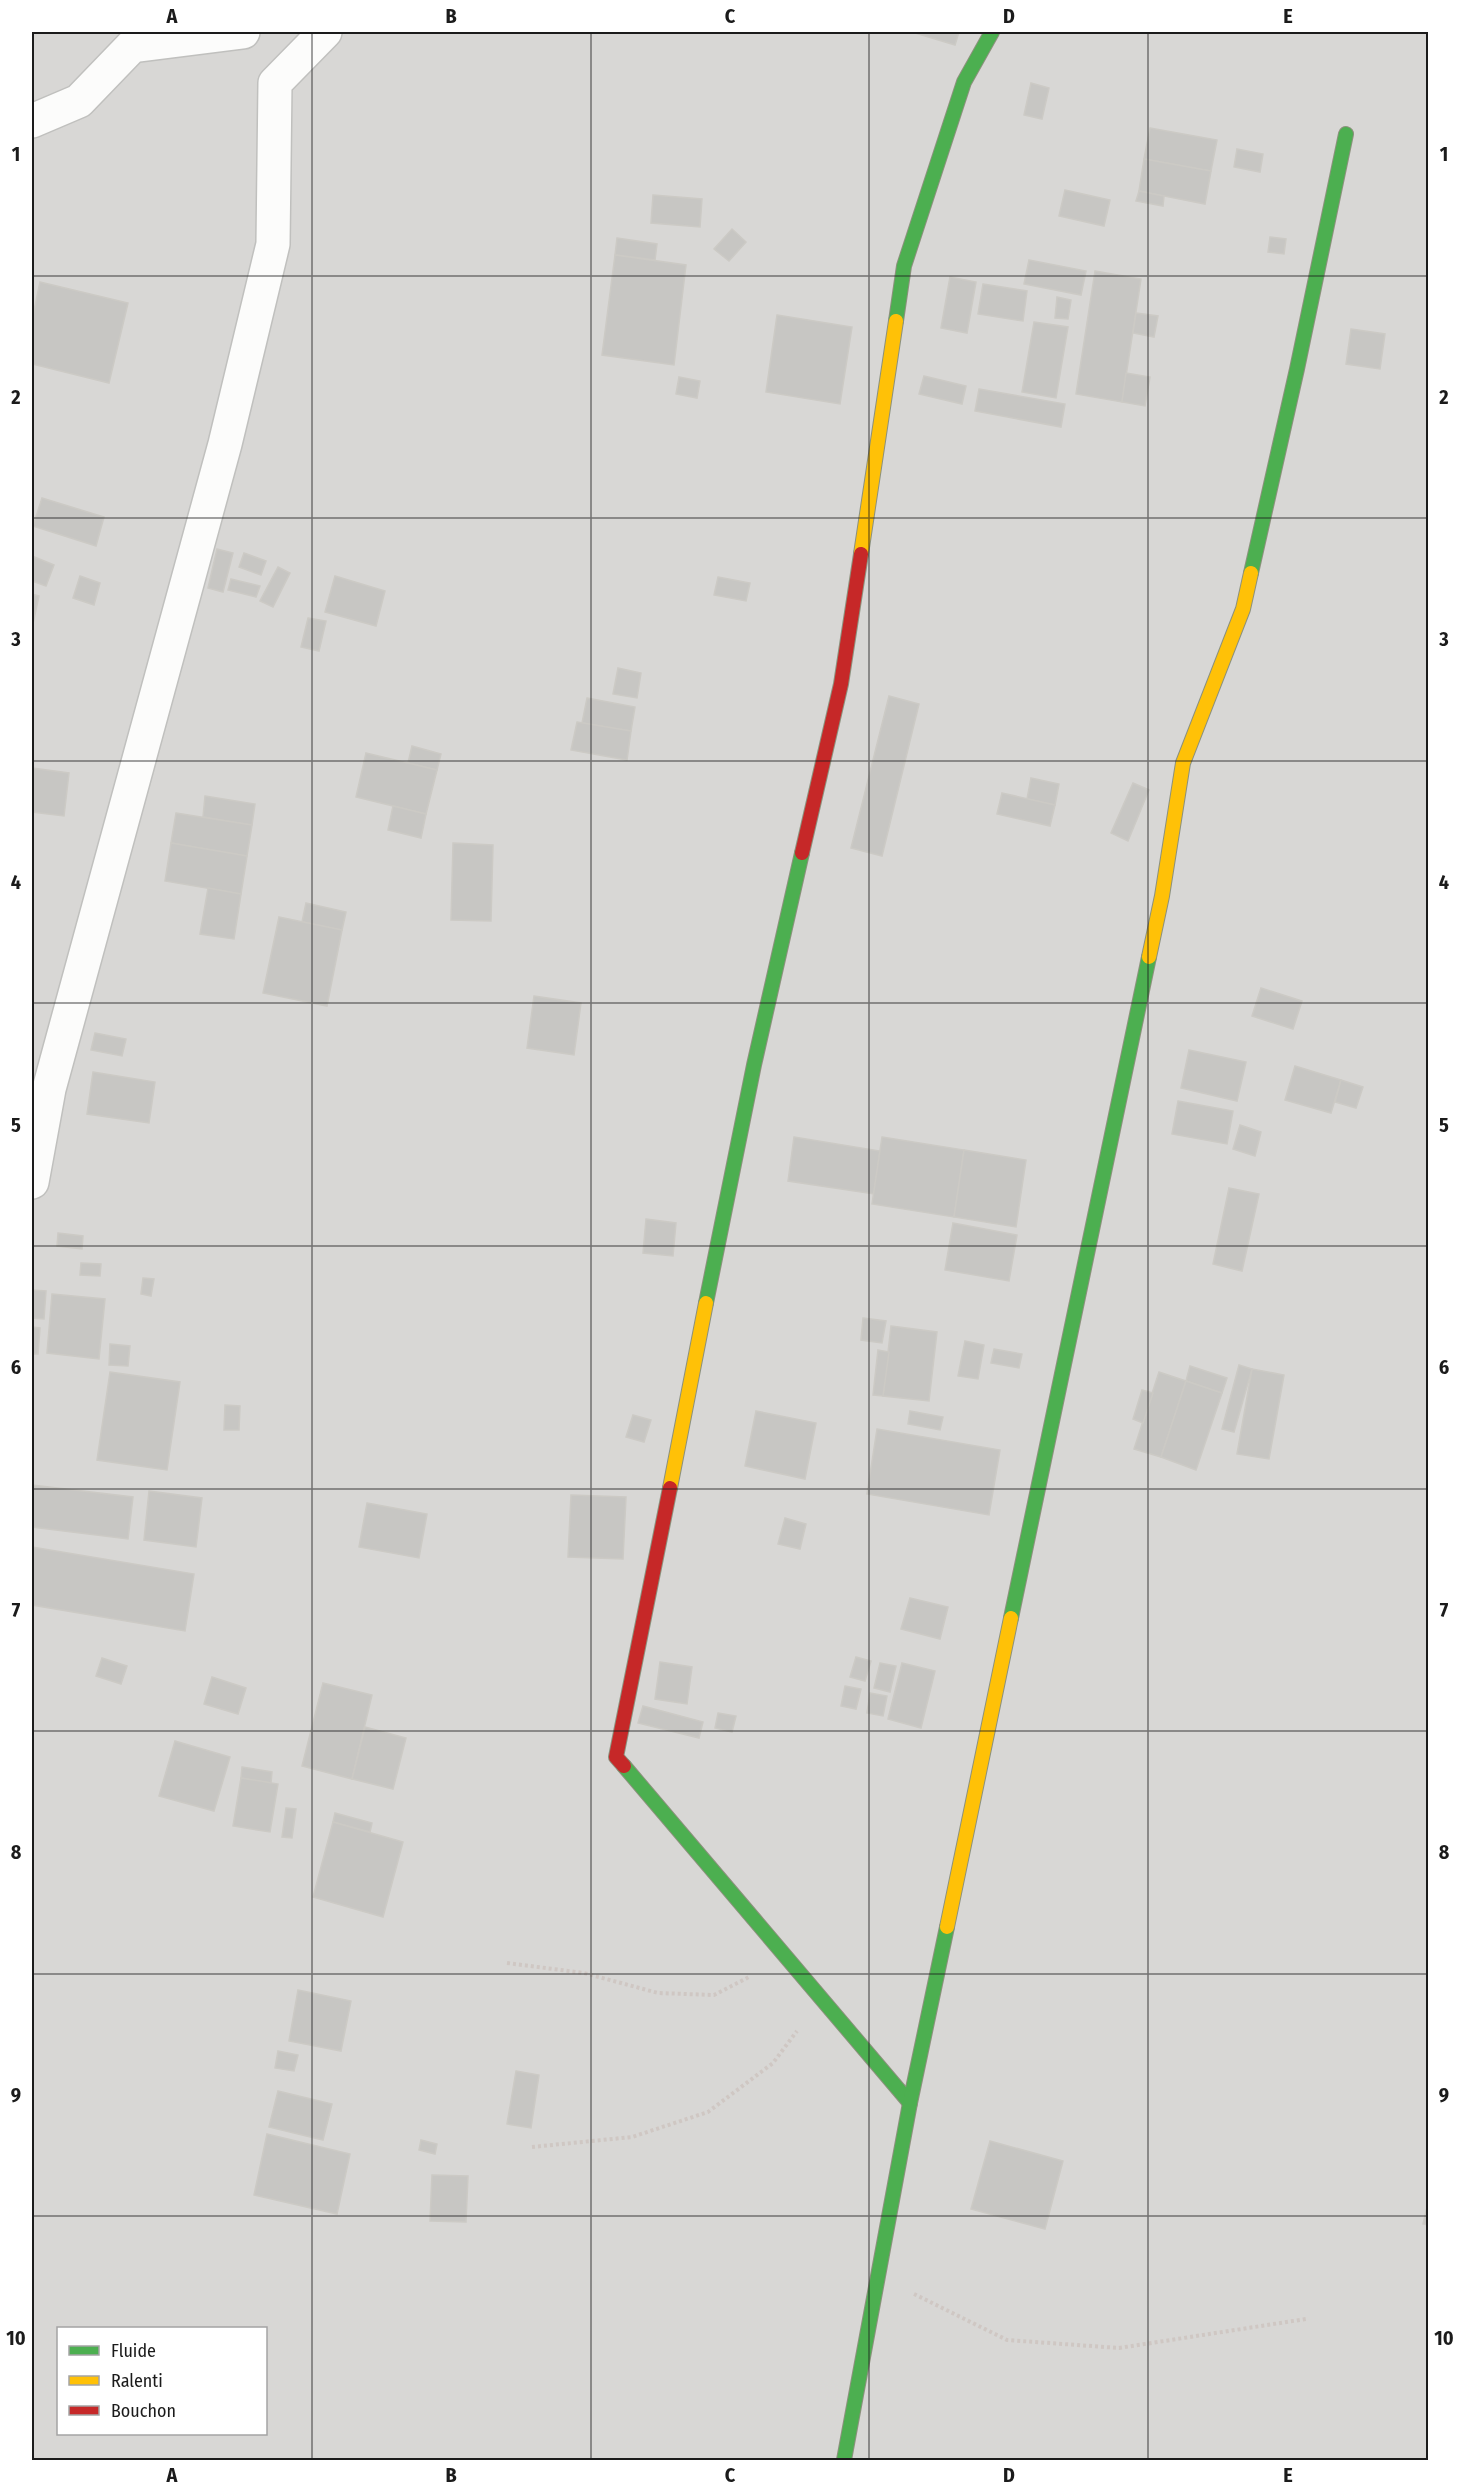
<svg xmlns="http://www.w3.org/2000/svg" width="1460" height="2492" font-family="'Fira Sans Condensed',sans-serif">
<rect width="100%" height="100%" fill="#e9e8e3"/>
<!-- residential -->
<path fill="#d8d7d5" fill-rule="evenodd" d="M32,32H1428V2460H32ZM58,2328H266V2434H58Z"/>
<!-- building -->
<g fill="#c7c6c3" stroke="#cccac5" stroke-width="1.5">
<path d="M912,32H959L955,45Z"/>
<path d="M1031,83L1049,88L1042,119L1024,115Z"/>
<path d="M1150,128L1217,140L1211,171L1144,159Z"/>
<path d="M1237,149L1263,154L1260,172L1234,167Z"/>
<path d="M1144,159L1211,171L1205,204L1139,191Z"/>
<path d="M1065,190L1110,200L1104,226L1059,216Z"/>
<path d="M1139,191L1164,196L1163,206L1136,201Z"/>
<path d="M653,195L702,199L700,227L651,223Z"/>
<path d="M732,229L746,242L729,261L714,249Z"/>
<path d="M1270,237L1286,239L1284,254L1268,252Z"/>
<path d="M617,238L657,244L655,260L615,255Z"/>
<path d="M615,255L686,265L674,365L602,355Z"/>
<path d="M1029,260L1086,271L1081,295L1024,284Z"/>
<path d="M1095,271L1141,279L1122,402L1076,394Z"/>
<path d="M950,277L976,282L967,333L941,328Z"/>
<path d="M40,282L128,303L109,383L32,364V320Z"/>
<path d="M983,284L1027,291L1023,321L978,314Z"/>
<path d="M1057,297L1071,300L1068,319L1055,318Z"/>
<path d="M1136,313L1158,316L1154,337L1133,333Z"/>
<path d="M777,315L852,327L840,404L766,392Z"/>
<path d="M1034,322L1068,327L1056,398L1022,392Z"/>
<path d="M1351,329L1385,334L1380,369L1346,364Z"/>
<path d="M1126,373L1150,377L1145,406L1122,402Z"/>
<path d="M924,376L966,386L962,404L919,394Z"/>
<path d="M679,377L700,381L697,398L676,394Z"/>
<path d="M979,389L1065,404L1061,427L975,411Z"/>
<path d="M42,498L104,517L96,546L33,526Z"/>
<path d="M217,549L233,553L223,592L208,588Z"/>
<path d="M244,553L266,561L261,575L239,567Z"/>
<path d="M32,556L54,565L46,586L32,581Z"/>
<path d="M278,567L290,573L273,607L260,601Z"/>
<path d="M80,576L100,583L94,605L73,598Z"/>
<path d="M335,576L385,591L376,626L325,612Z"/>
<path d="M718,577L750,583L746,601L714,595Z"/>
<path d="M231,579L260,586L256,597L228,590Z"/>
<path d="M32,594L39,596L32,628Z"/>
<path d="M308,618L326,621L319,651L301,647Z"/>
<path d="M618,668L641,673L637,698L613,694Z"/>
<path d="M889,696L919,704L882,856L851,848Z"/>
<path d="M587,698L635,707L631,731L582,723Z"/>
<path d="M577,722L631,731L627,760L571,750Z"/>
<path d="M412,746L441,754L437,770L408,763Z"/>
<path d="M366,753L437,770L426,814L356,797Z"/>
<path d="M32,768L69,773L64,816L32,812Z"/>
<path d="M1031,778L1059,784L1055,805L1027,799Z"/>
<path d="M1133,783L1149,790L1128,841L1111,833Z"/>
<path d="M1002,793L1055,805L1050,826L997,814Z"/>
<path d="M205,796L255,804L252,825L203,817Z"/>
<path d="M393,806L426,814L421,838L388,830Z"/>
<path d="M176,813L252,825L247,856L171,843Z"/>
<path d="M171,843L247,856L241,894L165,881Z"/>
<path d="M453,843L493,845L491,921L451,920Z"/>
<path d="M208,888L241,894L234,939L200,934Z"/>
<path d="M306,903L346,912L342,930L302,922Z"/>
<path d="M279,917L342,930L327,1006L263,993Z"/>
<path d="M1261,988L1302,1001L1293,1029L1252,1016Z"/>
<path d="M534,996L581,1003L574,1055L527,1048Z"/>
<path d="M95,1033L126,1039L122,1056L91,1050Z"/>
<path d="M1189,1050L1246,1062L1237,1101L1181,1088Z"/>
<path d="M1295,1066L1341,1080L1331,1113L1285,1100Z"/>
<path d="M93,1072L155,1082L149,1123L87,1114Z"/>
<path d="M1341,1080L1363,1087L1356,1108L1335,1102Z"/>
<path d="M1178,1101L1233,1111L1227,1144L1172,1134Z"/>
<path d="M1240,1125L1261,1132L1255,1156L1233,1149Z"/>
<path d="M794,1137L880,1151L874,1194L788,1181Z"/>
<path d="M882,1137L964,1150L954,1217L872,1204Z"/>
<path d="M964,1150L1026,1160L1016,1227L954,1217Z"/>
<path d="M1229,1188L1259,1194L1242,1271L1213,1264Z"/>
<path d="M646,1219L676,1223L673,1256L643,1253Z"/>
<path d="M953,1223L1017,1235L1009,1281L945,1270Z"/>
<path d="M58,1233L83,1236L82,1249L57,1246Z"/>
<path d="M81,1263L101,1264L100,1276L80,1275Z"/>
<path d="M143,1278L154,1279L151,1296L141,1294Z"/>
<path d="M32,1290L46,1291L44,1319L32,1318Z"/>
<path d="M52,1294L105,1299L99,1359L47,1353Z"/>
<path d="M863,1318L886,1321L882,1343L861,1340Z"/>
<path d="M891,1326L937,1332L929,1401L883,1396Z"/>
<path d="M32,1327L40,1328L38,1354H32Z"/>
<path d="M965,1341L984,1345L978,1379L958,1376Z"/>
<path d="M110,1344L130,1346L128,1366L109,1365Z"/>
<path d="M994,1349L1022,1354L1019,1368L991,1363Z"/>
<path d="M878,1350L889,1352L883,1396L873,1395Z"/>
<path d="M1239,1365L1252,1369L1234,1432L1222,1429Z"/>
<path d="M1190,1366L1227,1378L1222,1393L1186,1381Z"/>
<path d="M1252,1369L1284,1375L1269,1459L1237,1454Z"/>
<path d="M110,1372L180,1382L167,1470L97,1460Z"/>
<path d="M1159,1372L1186,1381L1161,1457L1134,1449Z"/>
<path d="M1186,1381L1222,1393L1196,1470L1161,1457Z"/>
<path d="M1142,1390L1153,1393L1143,1423L1133,1419Z"/>
<path d="M225,1405L240,1406L239,1430H224Z"/>
<path d="M756,1411L816,1423L805,1479L745,1466Z"/>
<path d="M910,1411L943,1417L940,1430L908,1424Z"/>
<path d="M633,1415L651,1420L644,1442L626,1437Z"/>
<path d="M877,1429L1000,1450L989,1515L867,1494Z"/>
<path d="M32,1485L133,1497L128,1539L32,1527Z"/>
<path d="M149,1491L202,1498L196,1547L144,1540Z"/>
<path d="M571,1495L626,1497L623,1559L568,1557Z"/>
<path d="M367,1503L427,1514L419,1558L359,1547Z"/>
<path d="M785,1518L806,1524L800,1549L778,1544Z"/>
<path d="M32,1547L194,1574L185,1631L32,1605Z"/>
<path d="M910,1598L948,1607L940,1639L901,1629Z"/>
<path d="M856,1657L871,1661L865,1681L850,1677Z"/>
<path d="M102,1658L127,1666L121,1684L96,1676Z"/>
<path d="M660,1662L692,1667L687,1704L655,1699Z"/>
<path d="M880,1663L896,1666L890,1692L874,1688Z"/>
<path d="M902,1663L935,1671L921,1728L888,1719Z"/>
<path d="M212,1677L246,1688L238,1714L204,1704Z"/>
<path d="M323,1683L372,1695L352,1779L302,1766Z"/>
<path d="M845,1686L861,1689L856,1709L841,1706Z"/>
<path d="M870,1693L887,1696L883,1716L867,1713Z"/>
<path d="M643,1706L703,1722L699,1738L638,1723Z"/>
<path d="M718,1713L736,1716L732,1732L715,1728Z"/>
<path d="M365,1727L406,1738L393,1789L352,1779Z"/>
<path d="M175,1741L230,1757L214,1811L159,1796Z"/>
<path d="M242,1767L272,1772L271,1783L241,1778Z"/>
<path d="M241,1778L278,1784L270,1832L233,1826Z"/>
<path d="M286,1808L296,1809L292,1838L282,1837Z"/>
<path d="M335,1813L372,1823L370,1832L333,1822Z"/>
<path d="M333,1822L403,1842L383,1917L313,1897Z"/>
<path d="M298,1990L351,2001L341,2051L289,2041Z"/>
<path d="M278,2051L298,2055L294,2071L275,2068Z"/>
<path d="M516,2071L539,2075L531,2128L507,2124Z"/>
<path d="M278,2091L332,2104L323,2140L269,2127Z"/>
<path d="M267,2134L350,2154L337,2214L254,2195Z"/>
<path d="M421,2140L437,2144L435,2154L419,2150Z"/>
<path d="M990,2141L1063,2161L1045,2229L971,2209Z"/>
<path d="M432,2175L468,2176L466,2222L430,2221Z"/>
<path d="M1428,2203V2225L1423,2224Z"/>
</g>
<g fill="none" stroke-linecap="round" stroke-linejoin="round">
<defs>
<g id="street">
<path d="M32,121L79,101L132,46L243,32"/>
<path d="M32,1182L49,1089L225,444L273,244L275,83L325,32"/>
</g>
<g id="fast">
<path d="M896,321L904,266L964,82L992,32"/>
<path d="M1251,573L1297,369L1346,134"/>
<path d="M706,1303L754,1065L802,853"/>
<path d="M1011,1618L1149,957"/>
<path d="M624,1766L910,2103"/>
<path d="M844,2460L910,2103L947,1927"/>
</g>
<g id="slow">
<path d="M861,554L896,321"/>
<path d="M1149,957L1162,896L1183,763L1243,609L1251,573"/>
<path d="M670,1488L706,1303"/>
<path d="M947,1927L1011,1618"/>
</g>
<g id="jam">
<path d="M802,853L841,684L861,554"/>
<path d="M624,1766L616,1757L670,1488"/>
</g>
</defs>
<!-- street casing -->
<use href="#street" stroke="#c0c0be" stroke-width="36"/>
<!-- fast casing -->
<use href="#fast" stroke="#8c917d" stroke-width="16"/>
<!-- slow casing -->
<use href="#slow" stroke="#8c917d" stroke-width="16"/>
<!-- jam casing -->
<use href="#jam" stroke="#8c917d" stroke-width="16"/>
<!-- path -->
<g stroke="#cfc7c3" stroke-width="4" stroke-dasharray="3 3" stroke-linecap="butt">
<path d="M507,1963L584,1973L658,1993L714,1995L751,1976"/>
<path d="M532,2147L632,2137L708,2112L773,2063L797,2031"/>
<path d="M914,2294L1007,2340L1119,2348L1306,2319"/>
</g>
<!-- street -->
<use href="#street" stroke="#fcfcfb" stroke-width="33"/>
<!-- fast -->
<use href="#fast" stroke="#4caf50" stroke-width="14"/>
<!-- slow -->
<use href="#slow" stroke="#ffc107" stroke-width="14"/>
<!-- jam -->
<use href="#jam" stroke="#c62828" stroke-width="14"/>
</g>
<!-- grid -->
<path fill="none" stroke="#1b1b1b" stroke-width="1.5" stroke-opacity="0.55" d="M312,32V2460M591,32V2460M869,32V2460M1148,32V2460M32,276H1428M32,518H1428M32,761H1428M32,1003H1428M32,1246H1428M32,1489H1428M32,1731H1428M32,1974H1428M32,2216H1428"/>
<!-- border -->
<rect width="1460" height="2492" fill="none" stroke="#ffffff" stroke-width="66"/>
<!-- legend -->
<rect x="57" y="2327" width="210" height="108" fill="#ffffff" stroke="#a4a4a4" stroke-width="1.5"/>
<rect x="69" y="2346" width="30" height="9" fill="#4caf50" stroke="#a4a4a4" stroke-width="1.5"/>
<text x="111" y="2357" font-size="18" fill="#1b1b1b">Fluide</text>
<rect x="69" y="2376" width="30" height="9" fill="#ffc107" stroke="#a4a4a4" stroke-width="1.5"/>
<text x="111" y="2387" font-size="18" fill="#1b1b1b">Ralenti</text>
<rect x="69" y="2406" width="30" height="9" fill="#c62828" stroke="#a4a4a4" stroke-width="1.5"/>
<text x="111" y="2417" font-size="18" fill="#1b1b1b">Bouchon</text>
<rect x="33" y="33" width="1394" height="2426" fill="none" stroke="#1b1b1b" stroke-width="2"/>
<g font-size="20" text-anchor="middle" font-weight="bold" fill="#1b1b1b">
<text x="172" y="23">A</text>
<text x="451" y="23">B</text>
<text x="730" y="23">C</text>
<text x="1009" y="23">D</text>
<text x="1288" y="23">E</text>
<text x="16" y="161">1</text>
<text x="1444" y="161">1</text>
<text x="16" y="404">2</text>
<text x="1444" y="404">2</text>
<text x="16" y="646">3</text>
<text x="1444" y="646">3</text>
<text x="16" y="889">4</text>
<text x="1444" y="889">4</text>
<text x="16" y="1132">5</text>
<text x="1444" y="1132">5</text>
<text x="16" y="1374">6</text>
<text x="1444" y="1374">6</text>
<text x="16" y="1617">7</text>
<text x="1444" y="1617">7</text>
<text x="16" y="1859">8</text>
<text x="1444" y="1859">8</text>
<text x="16" y="2102">9</text>
<text x="1444" y="2102">9</text>
<text x="16" y="2345">10</text>
<text x="1444" y="2345">10</text>
<text x="172" y="2482">A</text>
<text x="451" y="2482">B</text>
<text x="730" y="2482">C</text>
<text x="1009" y="2482">D</text>
<text x="1288" y="2482">E</text>
</g>
</svg>
